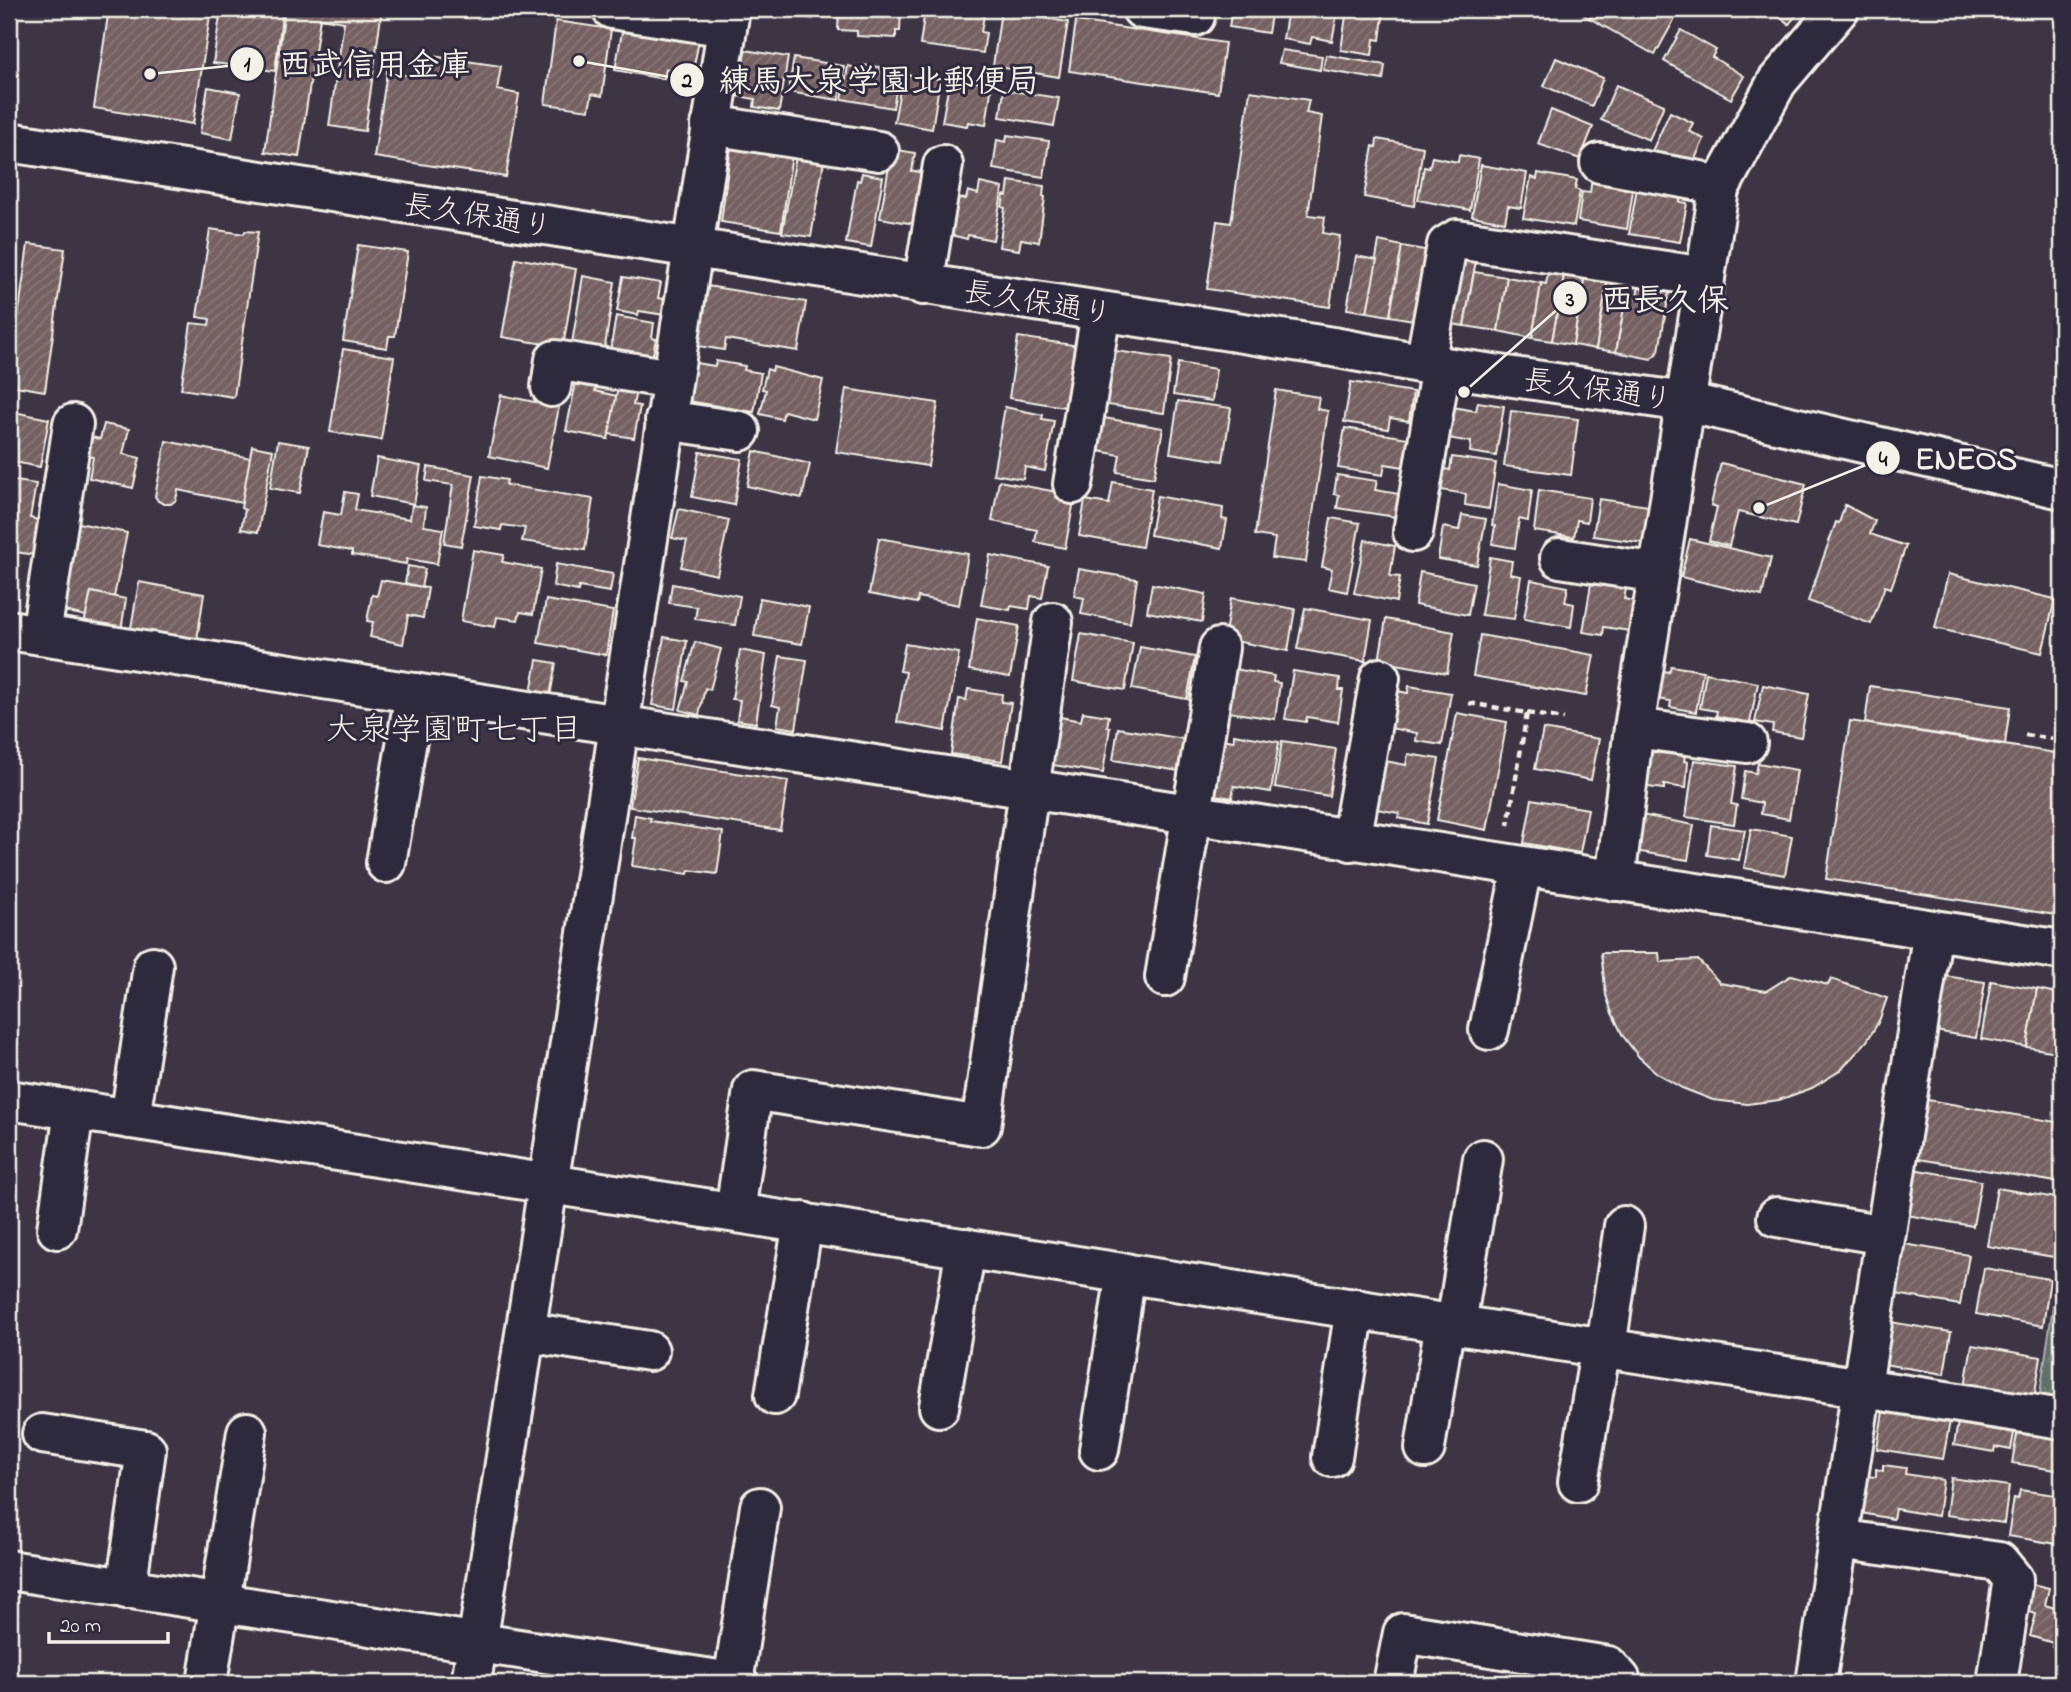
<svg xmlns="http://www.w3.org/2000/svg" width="2071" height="1692" font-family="'Indie Flower','Klee One',sans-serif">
<defs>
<pattern id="park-tufts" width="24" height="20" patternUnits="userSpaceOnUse" patternTransform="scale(1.75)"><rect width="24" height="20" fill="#5e6f67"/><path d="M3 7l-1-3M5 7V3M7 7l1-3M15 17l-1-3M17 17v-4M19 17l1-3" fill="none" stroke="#76847d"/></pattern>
<pattern id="building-hatch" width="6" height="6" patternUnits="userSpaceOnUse" patternTransform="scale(1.75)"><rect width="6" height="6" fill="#746062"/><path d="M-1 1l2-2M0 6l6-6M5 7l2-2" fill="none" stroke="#887778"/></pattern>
</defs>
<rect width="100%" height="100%" fill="#3d3544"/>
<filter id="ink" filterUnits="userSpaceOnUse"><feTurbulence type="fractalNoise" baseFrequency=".0143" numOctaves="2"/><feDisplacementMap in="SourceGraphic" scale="14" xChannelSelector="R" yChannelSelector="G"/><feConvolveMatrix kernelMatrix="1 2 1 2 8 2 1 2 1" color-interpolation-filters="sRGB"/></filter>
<g filter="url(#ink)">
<!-- park -->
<path fill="url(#park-tufts)" stroke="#a9b0a8" stroke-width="2" d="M2062,1245V1403L2039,1400Z"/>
<!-- building -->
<g fill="url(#building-hatch)" stroke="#f4f1e8" stroke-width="2">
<path d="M109,9L211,10L193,124L94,108Z"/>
<path d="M221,9H283L275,71L213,63Z"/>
<path d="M285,9H382L365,131L329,126L344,22L320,18L299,157L265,152Z"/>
<path d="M749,9H814L813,19L749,11Z"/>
<path d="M839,9H901L900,31H896V38L857,36V31L838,30Z"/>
<path d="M925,9H972V13L984,15L981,32L986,33L983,53L920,45Z"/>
<path d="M1232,9H1272L1268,33L1229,27Z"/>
<path d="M1288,9H1338L1332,41L1312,37L1310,44L1283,39Z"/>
<path d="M1347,9H1384L1380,40L1374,39L1372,55L1341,50Z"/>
<path d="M1587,9H1680L1655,55L1584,15Z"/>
<path d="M1769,9H1801L1789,24Z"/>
<path d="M1001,11L1068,22L1059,77L993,66Z"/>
<path d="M556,21L611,29L602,96L592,94L589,110L545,104Z"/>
<path d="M624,21L700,36L692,75L666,69L664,79L615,70Z"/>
<path d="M1076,21L1225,43L1218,93L1069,71Z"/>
<path d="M1681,30L1716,50L1712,57L1744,76L1731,99L1664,61Z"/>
<path d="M745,50L788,57L779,111L754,107L755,99L738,96Z"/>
<path d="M1282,50L1322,56L1320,70L1279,63Z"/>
<path d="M1326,55L1385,65L1383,80L1323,70Z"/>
<path d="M432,56L501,66L497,90L519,94L506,177L374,157L389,59L400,61L398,74L428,78Z"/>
<path d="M794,58L844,66L839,100L788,92Z"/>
<path d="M1556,58L1603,78L1592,106L1544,86Z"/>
<path d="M862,65L880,67L879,72L899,75L893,108L842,99L848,66L862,69Z"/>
<path d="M903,74L940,79L932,129L894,122Z"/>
<path d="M950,78L992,84L986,125L968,122L967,126L942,122Z"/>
<path d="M1616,85L1664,105L1649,140L1601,120Z"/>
<path d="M208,87L240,93L232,139L200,133Z"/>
<path d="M1004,90L1059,98L1054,126L1000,117Z"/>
<path d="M1250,91L1309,100L1306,113L1322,116L1308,215L1325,217L1323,233L1340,236L1330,307L1207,289L1217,221L1231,223Z"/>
<path d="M1551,110L1593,127L1580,159L1538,144Z"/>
<path d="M1670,112L1693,123L1689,131L1704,139L1691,168L1652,151Z"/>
<path d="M1007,135L1049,141L1044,177L993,169L997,140L1006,142Z"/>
<path d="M1377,139L1423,147L1414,206L1364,197L1373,146L1376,147Z"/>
<path d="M731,146L792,155L781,231L721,222Z"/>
<path d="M892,149L915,153L912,171L921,172L919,185H922L915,224L880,218Z"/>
<path d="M1459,155L1479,159L1470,210L1418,200L1424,167L1429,168L1432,157L1458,162Z"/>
<path d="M796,156L824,161L811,237L782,233Z"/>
<path d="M1481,165L1527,173L1521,208L1508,206L1505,222L1472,216Z"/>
<path d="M862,173L883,177L871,247L846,243L857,180L860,181Z"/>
<path d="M1538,173L1577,180L1575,189L1580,191L1574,226L1523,218L1531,177L1537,179Z"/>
<path d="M1592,177L1634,184L1627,229L1578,221L1582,192L1590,193Z"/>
<path d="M1009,181L1044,186L1043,196L1045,197L1039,242L1021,239L1019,250L999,247L1005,208L1002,207L1004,195L1007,196Z"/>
<path d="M980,183L1003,188L993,240L968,235L967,239L951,235L958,198L966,199L968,191L978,194Z"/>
<path d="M1637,188L1681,196L1680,202L1687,203L1680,242L1629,234Z"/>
<path d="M210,229L244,234L245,231L258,232L234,397L181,389L191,323L209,325L210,319L197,317Z"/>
<path d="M1379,241L1402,246L1390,316L1367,312Z"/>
<path d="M28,244L65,249L45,391L9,385Z"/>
<path d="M358,245L408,252L395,336H389L387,348L343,341Z"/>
<path d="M1402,246L1430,251L1419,315L1413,320L1390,316Z"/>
<path d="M1477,255L1464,326L1446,323L1452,264Z"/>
<path d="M1356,256L1377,260L1367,312L1347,309Z"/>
<path d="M516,258L576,269L563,347L502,337Z"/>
<path d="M1549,268L1565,270L1552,341L1532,338L1541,283L1546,284Z"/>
<path d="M1565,270L1585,274L1573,345L1552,341Z"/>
<path d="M1474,272L1507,277L1498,331L1464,326Z"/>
<path d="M1585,274L1608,278L1596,349L1573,345Z"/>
<path d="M583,276L615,282L604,353L572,343Z"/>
<path d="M623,277L661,283L658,298L668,300L665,315L639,311L638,315L617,311Z"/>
<path d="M1507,277L1541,283L1532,338L1498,331Z"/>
<path d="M1608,278L1629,282L1616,352L1596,349Z"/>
<path d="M1639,281L1670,287L1659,351L1651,359L1616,352L1626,297L1637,299Z"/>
<path d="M707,286L806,302L798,351L726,339L724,350L698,346Z"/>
<path d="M616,316L654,323L652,338L656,339L652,359L610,352Z"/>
<path d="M1018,337L1080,346L1071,408L1009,398Z"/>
<path d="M343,349L394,357L381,440L330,432Z"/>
<path d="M1109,350L1171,359L1164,413L1101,404Z"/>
<path d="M716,361L745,366L744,370L761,373L754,412L688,401L695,363L715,366Z"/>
<path d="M1178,363L1216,369L1212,401L1173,395Z"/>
<path d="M773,367L823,380L814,419L784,411L782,419L760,414L766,390L762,389L767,369L772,371Z"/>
<path d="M576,382L596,387L595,391L617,396L608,439L566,431Z"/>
<path d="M1351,382L1413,392L1409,421L1390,418L1388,429L1344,422Z"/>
<path d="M618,387L636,391L633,405L640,406L634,438L609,434Z"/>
<path d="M846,389L938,403L928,466L836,452Z"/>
<path d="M1276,390L1319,397L1317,409L1328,411L1306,562L1272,558L1275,538L1255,535Z"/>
<path d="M501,395L559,407L547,468L489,456Z"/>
<path d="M1178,401L1231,408L1223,461L1170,453Z"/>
<path d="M1478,402L1504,406L1496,456L1470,452L1471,442L1448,438L1452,407L1476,411Z"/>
<path d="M1005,407L1043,415L1042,419L1054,421L1045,471L1025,467L1023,479L993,474Z"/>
<path d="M9,411L49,419L40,467L9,461Z"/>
<path d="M1511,411L1578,419L1571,475L1504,466Z"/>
<path d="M1104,418L1163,428L1154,478L1117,472L1120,455L1088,449L1093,422L1103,423Z"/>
<path d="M104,424L129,429L123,454L140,458L133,488L89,478L93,457L78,453L83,435L100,439Z"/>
<path d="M1345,428L1408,438L1404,467L1385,464L1383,475L1338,468Z"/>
<path d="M166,441L251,458L242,503L178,490L176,500L171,504H164L158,501L155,496Z"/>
<path d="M278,441L309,446L300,493L270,488Z"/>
<path d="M252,446L273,450L258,532L241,529L245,510L241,508Z"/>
<path d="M754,451L810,464L802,498L747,486Z"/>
<path d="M700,452L742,459L734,505L692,497Z"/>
<path d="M1452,457L1496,463L1489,509L1465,505L1466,494L1441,490L1444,469L1450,470Z"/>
<path d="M377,458L421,466L414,504L370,496Z"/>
<path d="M1721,463L1806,484L1796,525L1738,512L1729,546L1709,541L1717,507L1711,505Z"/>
<path d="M428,467L474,475L461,546L444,543L453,485L426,481Z"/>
<path d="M1337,475L1377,481L1375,490L1399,494L1396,517L1337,508L1339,495L1334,494Z"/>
<path d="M482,476L507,480L506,485L593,499L585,550L522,541L525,528L502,525L501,530L474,526Z"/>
<path d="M9,480L36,484L30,518L41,521L35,555L9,551Z"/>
<path d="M999,481L1057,492L1056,497L1074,501L1065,548L1035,542L1037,530L992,521Z"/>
<path d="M1113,482L1152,489L1142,547L1079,536L1085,500L1109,504Z"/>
<path d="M1498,484L1532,490L1528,521L1519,519L1515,548L1492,544L1495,526L1492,525Z"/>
<path d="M1539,490L1590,498L1587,522L1577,520L1574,537L1534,531Z"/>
<path d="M345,492L358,494L355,510L410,519L412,505L426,507L424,526L443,529L437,564L407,559L406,564L352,555V551L317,545L323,512L341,515Z"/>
<path d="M1157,496L1223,508L1222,519L1227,520L1222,548L1150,535Z"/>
<path d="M1599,499L1649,506L1645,543L1593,536Z"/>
<path d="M1845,505L1875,521L1870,534L1906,546L1891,588L1885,586L1871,624L1808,601L1836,522L1839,523Z"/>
<path d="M679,509L729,520L717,575L681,567L687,541L672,538Z"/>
<path d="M1462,515L1486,519L1477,565L1438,559L1443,527L1459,530Z"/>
<path d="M1331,518L1360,523L1347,592L1328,588L1332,569L1322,567Z"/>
<path d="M74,522L127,533L114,597L91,592L86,616L59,610Z"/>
<path d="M879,538L968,554L959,605L918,597L917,603L869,594Z"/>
<path d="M1690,539L1771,558L1762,596L1681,577Z"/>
<path d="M1365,540L1395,546L1390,576L1400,577L1396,602L1354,593Z"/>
<path d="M473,550L504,555L502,562L541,569L533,614L520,612L518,620L497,617L495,627L461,621Z"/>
<path d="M990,555L1048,566L1042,598L1031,596L1029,609L1011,606L1010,610L981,605Z"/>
<path d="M1490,557L1512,561L1510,574L1521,576L1514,619L1481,615Z"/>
<path d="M556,564L613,574L610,592L579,587L578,591L553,586Z"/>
<path d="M408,566L425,569L421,587L405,583Z"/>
<path d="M1079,569L1137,579L1130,623L1081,614L1084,598L1074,596Z"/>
<path d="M1420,572L1474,583L1468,615L1415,605Z"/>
<path d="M1948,574L2055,599L2042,653L1935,628Z"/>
<path d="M381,580L428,588L423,618L408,615L403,644L370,637L373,622L367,621L372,595L377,596Z"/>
<path d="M1531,580L1568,587L1565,602L1574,604L1571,627L1524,619Z"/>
<path d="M139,582L204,594L197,640L131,628Z"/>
<path d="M672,584L740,596L735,625L695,619L697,607L669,603Z"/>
<path d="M1152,584L1206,594L1202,622L1147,612Z"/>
<path d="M1591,584L1626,589L1624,599L1634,601L1630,631L1604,627L1603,635L1583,632Z"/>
<path d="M91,592L126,599L121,631L84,624Z"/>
<path d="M760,598L809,607L802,644L754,636Z"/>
<path d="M1231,598L1295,609L1288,651L1224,639Z"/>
<path d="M546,600L613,611L606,655L538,643Z"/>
<path d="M1305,608L1372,620L1365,661L1297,649Z"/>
<path d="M977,618L1019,626L1010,677L969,670Z"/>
<path d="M1386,619L1454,632L1447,673L1379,661Z"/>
<path d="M1081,634L1133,643L1125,690L1073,681Z"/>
<path d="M1480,635L1594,655L1586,696L1473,676Z"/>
<path d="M664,637L687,641L676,709L652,705Z"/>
<path d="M695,642L721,649L710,690L705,688L699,715L680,710L688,682L684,681Z"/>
<path d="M905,644L959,653L945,731L897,722L906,672L900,671Z"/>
<path d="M1140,647L1195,657L1187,699L1132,689Z"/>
<path d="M740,650L766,655L756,723L737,720L740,700L732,699Z"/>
<path d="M780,656L807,660L796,729L777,726L780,707L772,705Z"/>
<path d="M537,660L556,663L550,696L531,692Z"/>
<path d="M1671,666L1703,671L1696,712L1670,707L1671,701L1649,698L1654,669L1669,672Z"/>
<path d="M1229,668L1274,676L1273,682L1280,683L1275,719L1222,711Z"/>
<path d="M1293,671L1340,678L1339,690H1343L1338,722L1307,717L1306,722L1285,719Z"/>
<path d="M1706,673L1758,683L1750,723L1716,716L1717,711L1700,708Z"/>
<path d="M1763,685L1809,694L1801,737L1772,732L1773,725L1755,722Z"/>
<path d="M1409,686L1451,693L1442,745L1416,741L1417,733L1390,728L1397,691L1408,693Z"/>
<path d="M1870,686L2010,707L2005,744L1865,723Z"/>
<path d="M968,689L1002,694L1001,702L1011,703L1002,761L951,754L959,699L966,700Z"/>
<path d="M1083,712L1109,716L1107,727H1110L1103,773L1053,765L1060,717L1081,721Z"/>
<path d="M1457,713L1507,722L1487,830L1437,820Z"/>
<path d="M1850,721L2062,754V916L1826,879Z"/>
<path d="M1118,728L1190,740L1185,772L1113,760Z"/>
<path d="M1543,729L1599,739L1591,780L1535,769Z"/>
<path d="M1234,734L1279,742L1271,792L1234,786L1232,798L1204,793L1213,738L1234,741Z"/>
<path d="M1282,741L1336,749L1329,796L1275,787Z"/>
<path d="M1644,751L1685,756L1684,761L1688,762L1686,788L1664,785V789L1640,786Z"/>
<path d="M1408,754L1439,759L1427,824L1398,818L1399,813L1371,808L1380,760L1406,765Z"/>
<path d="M638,758L788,781L780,830L630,807Z"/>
<path d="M1694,760L1737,766L1731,804L1737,805L1734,824L1686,817Z"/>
<path d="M1758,763L1797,770L1789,819L1761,814L1762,803L1741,799L1745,771L1756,773Z"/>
<path d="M1532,799L1588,809L1580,853L1524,843Z"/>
<path d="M1636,814L1694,825L1688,860L1629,850Z"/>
<path d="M635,815L651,818L650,821L723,832L717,874L689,870L688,874L632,866L636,838H632Z"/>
<path d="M1711,825L1745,830L1739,860L1707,855Z"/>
<path d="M1751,829L1792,836L1785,875L1744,868Z"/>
<path d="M1601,953H1659L1660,962L1698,960L1720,983L1766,991L1792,975L1828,985L1831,979L1887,998L1879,1021L1867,1041L1841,1070L1812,1088L1779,1100L1747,1104L1713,1100L1682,1088L1658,1074L1639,1057L1623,1036L1612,1013L1606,995Z"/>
<path d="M1938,975L1985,982L1976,1038L1929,1030Z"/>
<path d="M1991,981L2037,989L2027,1047L1981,1039Z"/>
<path d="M2037,989L2062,994V1053L2027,1047Z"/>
<path d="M1922,1099L2062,1123V1183L1913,1158Z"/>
<path d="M1907,1168L1981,1181L1973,1226L1900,1214Z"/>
<path d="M1997,1188L2062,1199L2054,1257L1987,1246Z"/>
<path d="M1898,1243L1969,1255L1960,1305L1890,1293Z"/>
<path d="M1984,1268L2050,1279L2043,1326L1976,1314Z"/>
<path d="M1890,1322L1951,1332L1944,1374L1883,1364Z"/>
<path d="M1972,1345L2041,1357L2033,1404L1964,1392Z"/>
<path d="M1885,1399L1952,1410L1943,1459L1877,1449Z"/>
<path d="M1960,1411L2016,1421L2011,1450L1995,1447L1994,1452L1954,1445Z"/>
<path d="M2020,1417L2062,1425V1471L2012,1463Z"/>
<path d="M1883,1465L1906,1468L1905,1474L1943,1480L1938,1516L1895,1509L1893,1519L1861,1513L1866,1476L1876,1477V1469L1883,1471Z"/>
<path d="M1951,1478L2009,1486L2004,1523L1946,1515Z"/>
<path d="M2020,1490L2062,1496V1523L2057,1544L2008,1536L2014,1498L2018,1499Z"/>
<path d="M2028,1583L2049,1588L2045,1605L2062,1610V1650L2052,1647L2053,1643L2030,1636L2036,1614L2020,1609Z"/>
</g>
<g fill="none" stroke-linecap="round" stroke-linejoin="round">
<defs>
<g id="minor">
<path d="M612,9L727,27"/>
<path d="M1142,9L1195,16"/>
<path d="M711,125L879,151"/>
<path d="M9,142L1333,347L1425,364L1685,402L2062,489"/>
<path d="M1600,163L1700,181L1719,189"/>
<path d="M923,285L943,165"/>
<path d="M1425,364L1447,245L1457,239L1705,277"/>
<path d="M551,387L555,360L672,379"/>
<path d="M665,420L740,431"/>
<path d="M1073,484L1101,312"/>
<path d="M1413,532L1441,366"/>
<path d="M1560,558L1658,573"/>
<path d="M9,630L2062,950"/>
<path d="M41,635L73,424"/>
<path d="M1634,728L1747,743"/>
<path d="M1351,841L1380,678"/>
<path d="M386,863L415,693"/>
<path d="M1615,881L1634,728L1719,189L1777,82L1839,9"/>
<path d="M1165,977L1219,648"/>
<path d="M1489,1030L1522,868"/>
<path d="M9,1100L2062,1419"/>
<path d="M130,1119L153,966"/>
<path d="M735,1212L753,1090L981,1126L1053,622"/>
<path d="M1777,1217L1885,1235"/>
<path d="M57,1229L74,1111"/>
<path d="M1456,1324L1483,1159"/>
<path d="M526,1332L649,1351"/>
<path d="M1606,1347L1624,1226"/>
<path d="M775,1395L803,1222"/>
<path d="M939,1407L966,1248"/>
<path d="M42,1434L146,1450L126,1589"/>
<path d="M1425,1448L1445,1322"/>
<path d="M1099,1450L1126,1273"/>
<path d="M1332,1457L1355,1308"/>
<path d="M1578,1482L1601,1346"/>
<path d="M1838,1539L1999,1562L2013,1579L1997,1683"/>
<path d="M9,1570L738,1683"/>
<path d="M207,1683L247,1432"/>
<path d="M471,1683L730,9"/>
<path d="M733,1683L760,1507"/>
<path d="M1393,1683L1403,1633L1608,1666L1620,1679L1619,1683"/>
<path d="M1816,1683L1932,936L1931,930"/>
</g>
</defs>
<!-- minor casing -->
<use href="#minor" stroke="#f4f1e8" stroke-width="44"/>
<!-- path -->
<g stroke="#f4f1e8" stroke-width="4.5" stroke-dasharray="7 5" stroke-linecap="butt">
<path d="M1469,703L1527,713L1508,825"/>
<path d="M1527,713L1564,719"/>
<path d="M2025,735L2062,740"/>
</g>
<!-- minor -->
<use href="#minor" stroke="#2f2a3d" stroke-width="38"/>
</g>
</g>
<g text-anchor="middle" stroke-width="6" stroke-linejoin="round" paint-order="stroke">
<!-- street labels -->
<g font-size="30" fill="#f4f1e8" stroke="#2f2a3d">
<text transform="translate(478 215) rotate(9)" y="10">長久保通り</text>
<text transform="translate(1038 302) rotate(9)" y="10">長久保通り</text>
<text transform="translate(1598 389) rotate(8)" y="10">長久保通り</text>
</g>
<!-- neighbourhood labels -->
<g font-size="32" fill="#f4f1e8" stroke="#2f2a3d">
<text x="454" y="739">大泉学園町七丁目</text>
</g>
</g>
<!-- callouts -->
<path fill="none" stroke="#f4f1e8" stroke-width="2.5" d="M150 74L247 64M579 61L687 80M1464 392L1570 298M1759 508L1883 458"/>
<g fill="#f4f1e8" stroke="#2f2a3d" stroke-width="2.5">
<circle cx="150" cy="74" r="7"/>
<circle cx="579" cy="61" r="7"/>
<circle cx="1464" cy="392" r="7"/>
<circle cx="1759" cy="508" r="7"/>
<circle cx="247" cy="64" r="18"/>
<circle cx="687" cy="80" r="18"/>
<circle cx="1570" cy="298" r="18"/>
<circle cx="1883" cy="458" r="18"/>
</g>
<g font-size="21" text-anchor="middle" font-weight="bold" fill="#111">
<text x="247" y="71">1</text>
<text x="687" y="87">2</text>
<text x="1570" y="306">3</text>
<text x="1883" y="466">4</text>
</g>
<g font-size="32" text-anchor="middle" font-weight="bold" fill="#f4f1e8" stroke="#2f2a3d" stroke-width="6" stroke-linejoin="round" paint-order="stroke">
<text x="375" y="75">西武信用金庫</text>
<text x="879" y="91">練馬大泉学園北郵便局</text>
<text x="1665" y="310">西長久保</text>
<text x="1966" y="469">ENEOS</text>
</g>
<!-- margin -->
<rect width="2071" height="1692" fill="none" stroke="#2f2a3d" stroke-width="35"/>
<rect x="18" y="18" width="2036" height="1657" fill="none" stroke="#f4f1e8" stroke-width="2.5" filter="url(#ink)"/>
<!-- scale -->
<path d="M49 1632v10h119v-10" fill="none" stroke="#f4f1e8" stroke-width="3.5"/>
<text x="60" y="1632" font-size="21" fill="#f4f1e8" stroke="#2f2a3d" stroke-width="5" paint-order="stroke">20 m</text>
</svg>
